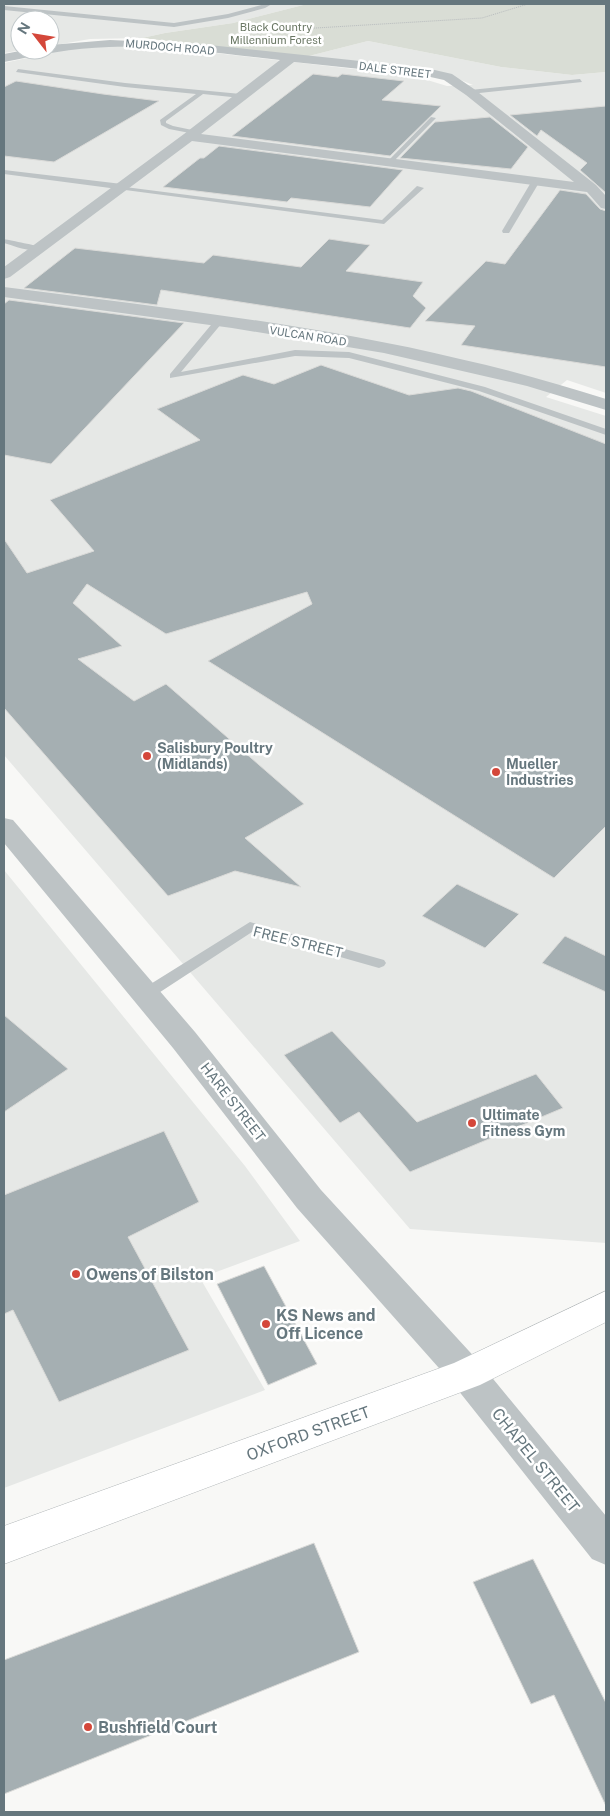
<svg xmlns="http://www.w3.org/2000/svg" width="610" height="1816" font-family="'Public Sans',sans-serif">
<rect width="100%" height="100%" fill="#f8f8f6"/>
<!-- built -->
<g fill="#e6e8e6">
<path d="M4,4H307L233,23L165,33L142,38L90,39L50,46V20H20V50H23L4,53Z"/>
<path d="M368,41L501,67L572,75L606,72V393L567,380L546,397L606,416V1243L410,1229L4,755V63L68,49L105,46L162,47L414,76L447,86L473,85L441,72L305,57Z"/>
<path d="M4,870L245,1166L300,1241L200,1278L265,1390L4,1488Z"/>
</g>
<!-- green -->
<path fill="#d9ddd5" d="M307,4H606V72L572,75L501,67L368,41L305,57L142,38L165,33L233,23Z"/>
<!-- building -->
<g fill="#a5afb2" stroke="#dadad8">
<path d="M313,74L338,77L342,74L404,81L382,100L441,106L390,156L232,136Z"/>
<path d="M16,81L103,94L159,101L54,162L4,156V87Z"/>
<path d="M606,106V193L580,170L587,163L541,130L537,136L510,115Z"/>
<path d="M490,117L528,147L511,169L400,158L435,122Z"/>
<path d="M219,146L403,170L370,207L291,198L287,202L163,187L200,158H204Z"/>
<path d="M560,190L586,194L600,209L606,211V367L461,345L475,326L425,321L486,261L505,264Z"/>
<path d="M329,239L370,245L346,271L423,282L413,296L426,308L410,328L161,290L157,305L24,288L75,248L204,263L213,255L301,267Z"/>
<path d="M9,300L184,323L51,464L4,455V304Z"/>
<path d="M321,365L409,395L458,388L471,391L606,444V826L554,878L208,661L312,604L307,592L166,634L87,584L73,603L122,646L78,659L134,701L166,684L304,804L245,838L301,887L235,871L168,896L4,708V539L27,573L94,551L50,500L200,440L157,409L243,375L274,384Z"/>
<path d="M457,884L519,914L485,948L422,916Z"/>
<path d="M565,936L606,956V992L542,963Z"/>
<path d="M4,1015L68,1069L4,1112Z"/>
<path d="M332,1031L417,1122L536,1074L563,1108L410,1172L359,1112L340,1123L284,1055Z"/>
<path d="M164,1131L199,1202L128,1237L189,1350L59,1402L13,1310L4,1314V1195Z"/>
<path d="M264,1266L317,1364L268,1385L217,1284Z"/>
<path d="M314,1543L359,1652L4,1794V1660Z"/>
<path d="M533,1559L606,1703V1806L554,1695L531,1704L473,1582Z"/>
</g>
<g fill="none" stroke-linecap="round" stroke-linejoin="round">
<defs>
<path id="trunk" d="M606,1291V1322L480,1385L4,1564V1526L454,1363Z"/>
</defs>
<!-- trunk casing -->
<use href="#trunk" stroke="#b3b8ba" stroke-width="1"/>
<!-- path -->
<path stroke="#b8bcbe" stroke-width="1" stroke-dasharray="1 1" stroke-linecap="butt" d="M266,31L482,18L528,4"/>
<!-- service -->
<g fill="#bdc3c5" fill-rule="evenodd">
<path d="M265,4H272L265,8L228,18L174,27L4,10V6L174,23L228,14Z"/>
<path d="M18,69L125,83L241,94L244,96L241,98L203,94L166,121V123L173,126L197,131V133L195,134L169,129L161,125L160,120L196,94L125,87L16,72Z"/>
<path d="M580,79L582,82L470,94L467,92L470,90Z"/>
<path d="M431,117L436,118L392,163H388V161Z"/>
<path d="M4,170L122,184L125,187L382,220L417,186L424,188L384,224L4,174Z"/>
<path d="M533,179L540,181L509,233H503L502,231Z"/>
<path d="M4,239C12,241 37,245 42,248C32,254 15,246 4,243Z"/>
<path d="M219,318L222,319V323L181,372L295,350L349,352L485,387L606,429V435L479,391L349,358L295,356L170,378V374L216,319Z"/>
<path d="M250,922L384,960L386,963L384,966L379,968L252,932L151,998L146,999L141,998L139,994L141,990Z"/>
</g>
<!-- minor -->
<g fill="#bdc3c5" fill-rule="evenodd">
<path d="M110,40L200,44L426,68L452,74L474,89L596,185L606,196V209L601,208L587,192L192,141L10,277L4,279V267L184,134L280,60C224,54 166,45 109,47C72,48 39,55 4,62V54L25,50H50V45ZM294,62L426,76L444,80L466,95L574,182L201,134Z"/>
<path d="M4,287C156,307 310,323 460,359C510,370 558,384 606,399V410L527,386L384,353L232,328L4,297Z"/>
<path d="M4,818L13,820L195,1032L321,1190L480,1363L606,1516V1565L592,1559L454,1385L297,1208L173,1048L4,843Z"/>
</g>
<!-- trunk -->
<use href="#trunk" fill="#fff" fill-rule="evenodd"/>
</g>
<!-- markers -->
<g fill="#d4473a" stroke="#fff" stroke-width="2">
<circle cx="147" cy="756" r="5"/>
<circle cx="496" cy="772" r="5"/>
<circle cx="472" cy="1123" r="5"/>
<circle cx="76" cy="1274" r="5"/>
<circle cx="266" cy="1324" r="5"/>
<circle cx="88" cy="1727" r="5"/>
</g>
<g text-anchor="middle" stroke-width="5" stroke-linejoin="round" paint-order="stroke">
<!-- far-park labels -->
<g font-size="11" fill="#6a7764" stroke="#fff">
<text x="276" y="31">Black Country<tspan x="276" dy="13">Millennium Forest</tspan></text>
</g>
<!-- far-street labels -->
<g font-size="11" fill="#66777e" stroke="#fff">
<text transform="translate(170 47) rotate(5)" y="4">MURDOCH ROAD</text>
<text transform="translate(395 70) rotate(7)" y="4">DALE STREET</text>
<text transform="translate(308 336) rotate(9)" y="4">VULCAN ROAD</text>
</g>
<!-- poi labels -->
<g font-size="14" font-weight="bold" fill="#66777e" stroke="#fff" text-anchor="start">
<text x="157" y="753">Salisbury Poultry<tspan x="157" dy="16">(Midlands)</tspan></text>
<text x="506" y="769">Mueller<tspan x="506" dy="16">Industries</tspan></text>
<text x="482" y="1120">Ultimate<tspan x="482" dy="16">Fitness Gym</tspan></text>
</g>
<!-- street labels -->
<g font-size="14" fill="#66777e" stroke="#fff">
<text transform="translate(298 942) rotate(14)" y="5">FREE STREET</text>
<text transform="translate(233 1102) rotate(52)" y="5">HARE STREET</text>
</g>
<!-- near-poi labels -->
<g font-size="16" font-weight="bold" fill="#66777e" stroke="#fff" text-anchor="start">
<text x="86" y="1280">Owens of Bilston</text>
<text x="276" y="1321">KS News and<tspan x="276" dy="18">Off Licence</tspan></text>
<text x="98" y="1733">Bushfield Court</text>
</g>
<!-- near-street labels -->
<g font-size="16" fill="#66777e" stroke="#fff">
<text transform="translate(308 1433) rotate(-20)" y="6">OXFORD STREET</text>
<text transform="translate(536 1460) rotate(51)" y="6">CHAPEL STREET</text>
</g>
</g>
<!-- border -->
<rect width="610" height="1816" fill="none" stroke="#66777e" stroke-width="10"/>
<!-- north arrow -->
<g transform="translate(35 35) rotate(301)"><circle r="24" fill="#ffffff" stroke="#c2c9cb"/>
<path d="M0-4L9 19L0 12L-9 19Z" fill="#d4473a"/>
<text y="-8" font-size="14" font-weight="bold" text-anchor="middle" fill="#66777e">N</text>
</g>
</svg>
